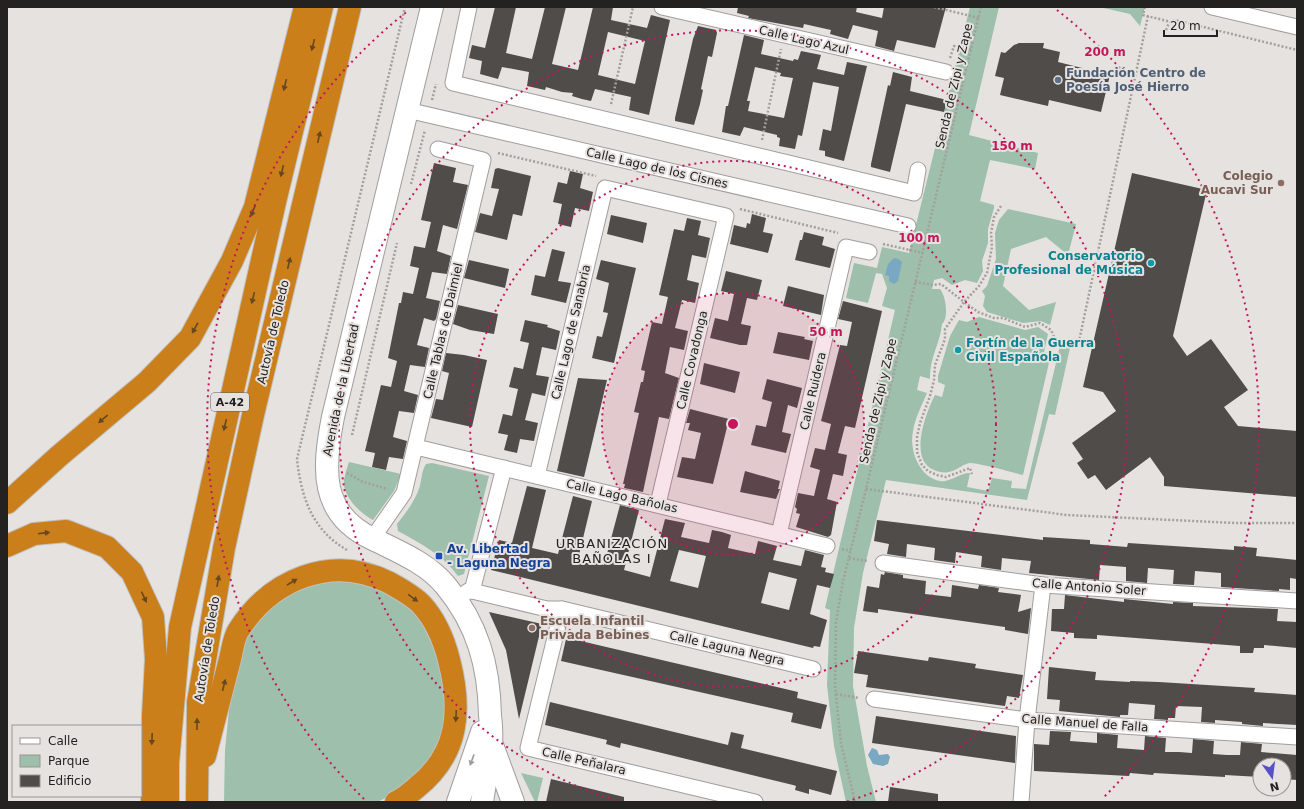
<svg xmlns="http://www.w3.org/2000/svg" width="1304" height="809" font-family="'DejaVu Sans',sans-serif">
<rect width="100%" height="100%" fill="#e6e2df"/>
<!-- green -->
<g fill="#9dbfab">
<path d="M970,7H999L969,135L1038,153L1035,169L990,160L980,201L994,205V208L988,229V243L982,261L983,271L977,283L965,280L952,285L942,278L934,280L932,289H940C946,296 949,318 942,324C940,344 929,359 930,379L920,376L917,390L927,393C922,405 915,418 913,431C909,450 919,477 940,481C948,483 960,473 970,473L967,487L988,491L992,478L1012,481L1011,488L1026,489L1060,346L1070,348L1055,415L1049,414L1027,500L886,480L863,573L854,628L853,686L867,766L876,802H846L834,746L827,685L830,610L825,608L895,310L882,306L887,288L882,274L876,273L868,303L846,298L854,263L877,268L882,247L909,253Z"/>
<path d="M1099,7H1145L1140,26L1130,14Z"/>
<path d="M1008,209L1076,224L1068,255L1046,237L1011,249L1003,286L1029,310L1056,302L1050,325L1041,321L1023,323L987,312L983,306L985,296L982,291L987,286L996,259L995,233L999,220Z"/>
<path d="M979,317L1025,330L1038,327L1048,334L1044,352L1051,354L1023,475C1006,471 988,465 971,463C964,463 956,471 949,472C945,473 938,472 934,470C908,460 926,412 935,395L942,397L945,385L938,382V376L950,336L959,320L967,322Z"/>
<path d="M349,462L401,474L394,491L373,520C360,513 342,496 344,480C345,474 347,468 349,462Z"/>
<path d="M432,463L489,476L464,574L458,576C443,555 420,543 398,531L397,524C406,513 414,502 419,489C422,480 421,472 426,464Z"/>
<path d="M336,580L358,582L383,588L405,603L420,619L437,655L443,676L448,715L436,756L407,786L378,802H224L225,750L230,700L242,645L250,630L276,601L314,583Z"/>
<path d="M521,773L543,778L537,802H535Z"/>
</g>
<!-- water -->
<g fill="#7aa7c1">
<path d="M894,258L898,259L902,262L898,281L894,284L889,281V276L885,275L888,264Z"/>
<path d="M872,748L877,750L879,755L888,754L890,757L888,764L883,766L873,764L868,755Z"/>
</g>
<!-- building -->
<g fill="#4f4c4a" fill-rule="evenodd">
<path d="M495,7H516L506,53L532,59L545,7H566L552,64L578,70L593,7H613L611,20L647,28L651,15L670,20L649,115L629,110L631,97L595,89L591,101L582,99L572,96L573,93L562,92L546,87L545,90L527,86L529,72L502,67L498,79L480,74L482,61L469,58L472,45L485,48ZM608,32L645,41L635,84L598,75Z"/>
<path d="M738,7H857L856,12L882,18L884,7H946L935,48L897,40L894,51L875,46L878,31L853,25L848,39L830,34L831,30L804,24L803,28L748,18L749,16L737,13Z"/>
<path d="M698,26L716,30L717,33L712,57L708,56L701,89L703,90L700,104L694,125L675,121V118L693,39Z"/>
<path d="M744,35L764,40L761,54L793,61L794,59L798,60L801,51L821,55L817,69L844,75L847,62L867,66L844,161L825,156V151L819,150L823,129L831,131L839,87L813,82L802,136L798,135L795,149L779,146L780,138L777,137V135L744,127L740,136L722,132L726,106H728ZM755,67L781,73L780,76L793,78L784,118L748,111L750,101H747Z"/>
<path d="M1019,43H1044L1043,48L1060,52L1058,62L1110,75L1101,112L1049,100L1048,106L1000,95L1004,78L995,76L1001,52L1005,53L1014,45Z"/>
<path d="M893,72L912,77L910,91L947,100L944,112L906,104L890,172L871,167V164L888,85L890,86Z"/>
<path d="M434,163L456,168L453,182L468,185L457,229L443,225L437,251L451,256L447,274L432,272L426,298L440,301L436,319L434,321L424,318L417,345L429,348L425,367L410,365L404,391L418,395L414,413L399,411L393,437L407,441L403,459L389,457L386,470L372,467L375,453L365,451L381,385L391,387L397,361L388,358L399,303H401L403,292L413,294L419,268L410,266L414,246L425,248L431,222L421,220Z"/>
<path d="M498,168L531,176L522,216L513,214L507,240L475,232L480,213L492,216L499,189L491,188L495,169Z"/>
<path d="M570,171L583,174L580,188L593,192L589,211L575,208L571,227L558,224L562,204L553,202L558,182L567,184Z"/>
<path d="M1132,173L1207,190L1173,336L1187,356L1211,339L1248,390L1224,407L1238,426L1297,431V497L1164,486V477L1150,457L1106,490L1095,475L1088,479L1077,463L1083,459L1072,443L1116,411L1103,392L1083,387Z"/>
<path d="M752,214L766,218L763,232L773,234L768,253L730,244L734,225L746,228L747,223L750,224Z"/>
<path d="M611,215L647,223L643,243L607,234Z"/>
<path d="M687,218L701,221L698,235L710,238L706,258L692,255L687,280L699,283L695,303L682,300L675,328L688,331L684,350L670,347L665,373L679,378L669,419L659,417L643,492L624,488L625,484H623L639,413L634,412L641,382H643L645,371L641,370L652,322L662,324L668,297L659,295L674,229L684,231Z"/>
<path d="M804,232L824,237L822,245L835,249L830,268L795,260L800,240H802Z"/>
<path d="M552,249L565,252L558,281L571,283L566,303L531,295L535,275L545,277Z"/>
<path d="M469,260L509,269L505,288L464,278Z"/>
<path d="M601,260L636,268L614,363L592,358L597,336L602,337L608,313L603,312L609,283L596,279Z"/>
<path d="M726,271L762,280L757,300L747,298L741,324L751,326L747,345H740L710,338L715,318L728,321L731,308L734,294L721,291Z"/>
<path d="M788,286L824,295L821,315L783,306Z"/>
<path d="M843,301L882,311L855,428L845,426L838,453L847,455L843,476L833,474L827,499L837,502L831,535L828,537L796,527L800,514L796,513L797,509L795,507L798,493L814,496L820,470L810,467L815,448L825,450L831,424L821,421L840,345L847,346L852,322L838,319Z"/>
<path d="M458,305L498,314L494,334L470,330L453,324Z"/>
<path d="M525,320L548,325L547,327L560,331L556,350L542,347L536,375L549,377L545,396L532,393L525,420L538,423L534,441L520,439L517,453L504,450L508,435L498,433L503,414L512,416L518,389L509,387L514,367L523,369L529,343L520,341Z"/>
<path d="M778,332L805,337L804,339L813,341L809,360L773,353Z"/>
<path d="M446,353L464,355L487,360L472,427L431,418L436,399L443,400L449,373L442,371Z"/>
<path d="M704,363L740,372L735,393L700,384Z"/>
<path d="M578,378L607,380L584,477L557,471Z"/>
<path d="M767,379L802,388L797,408L788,405L782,432L791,434L786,453L751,445L756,425L766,427L772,402L762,399Z"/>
<path d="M690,409L729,419L713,484L677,477L682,457L695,459L701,433L688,430L690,423H686Z"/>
<path d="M745,471L780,481L778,489H780L776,499L740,492Z"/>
<path d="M527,486L546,490L532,548L558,554L573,496L592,501L578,559L604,565L620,505L639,510L624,570L650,577L665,519L685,523L681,537L709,543L712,530L722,532L731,535L728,548L755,554L758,541L777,546L773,560L801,566L805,550L824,555L821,567L826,568L825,572L834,574L830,588L817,585L810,614L827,620L820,647L814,646L813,648L491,570L499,540L512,543ZM679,550L706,556L698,588L670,581ZM769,572L797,579L789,610L761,603Z"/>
<path d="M877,520L1043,540V537L1090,540V544L1127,547L1128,543L1234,550V546L1257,548L1256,556L1297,560V579L1290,578V590L1279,589V591L1221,587V573L1195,571L1194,585L1173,584L1174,570L1148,568L1147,583L1126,581V567L1100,565L1099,580L1029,573L1031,561L1002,558L1001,570L981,567L982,556L956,552L955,563L934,560L935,548L907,544L906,557L887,554L889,544L874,541Z"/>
<path d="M885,572L903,575V578L926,581L925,594L951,597L952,585L978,589L979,585L999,588L998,592L1021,595L1018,612L1031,608L1028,634L1005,630V627L878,609V613L863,611L867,586L879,588L881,574L884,575Z"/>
<path d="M1065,595L1124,602V599L1173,604V602L1193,603V606L1278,609L1277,621L1297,622V648L1264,645V648H1254L1253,653H1240V646L1097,635V639L1074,638V633L1051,631L1052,609H1064Z"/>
<path d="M489,612L542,624L519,719L506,650Z"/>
<path d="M568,638L798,692L797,698L827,705L821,729L791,722L793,713L561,661L566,639L568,640Z"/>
<path d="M858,651L928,661L929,657L976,664L975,668L1023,675L1019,698L1007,696L1005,706L866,687L868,675L854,673Z"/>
<path d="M1049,667L1096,672L1095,680L1130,682V681L1159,682L1255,688L1254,692L1297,695V725L1263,723V726L1242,724V722L1215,720V723L1201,722L1202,707L1176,706L1175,718H1168V720L1154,719L1155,705L1129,703L1128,715H1120V717L1059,711L1060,700L1047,699Z"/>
<path d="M550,702L728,745L731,732L744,735L741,748L837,771L831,795L809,789V794L795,790L796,786L793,785L621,743L620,748L606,744L607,740L545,725Z"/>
<path d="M876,716L1016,736L1015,763L872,743Z"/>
<path d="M1050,731L1071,732L1070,741L1097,743V733L1118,735L1117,748L1131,749L1144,750L1145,736L1166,738L1165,752H1179L1192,753L1193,739L1214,741L1213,754L1227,755H1240L1241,742L1262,744L1261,752L1297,755V780L1284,779V765H1260V777L1225,775V777L1154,773L1153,775L1130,773L1129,776L1034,771V744L1049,745Z"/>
<path d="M551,779L624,797V802H546Z"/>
<path d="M890,787L938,794V802H888Z"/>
</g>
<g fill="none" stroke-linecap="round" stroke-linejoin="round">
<defs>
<g id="street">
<path d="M469,7L453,83L914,193L918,170"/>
<path d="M662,7L946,72"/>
<path d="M1212,7L1297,27"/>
<path d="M407,110L908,226"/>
<path d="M416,447L827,546"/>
<path d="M537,476L605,188L726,216L658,504"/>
<path d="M779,534L846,247L869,252"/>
<path d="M372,539L404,493L483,160L438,149"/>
<path d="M883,563L1043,585L1297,601"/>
<path d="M472,591L504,468"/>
<path d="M457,600L468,591H472L547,609H562L813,669"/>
<path d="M562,609L528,748L755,802"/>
<path d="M874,699L1027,720L1297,737"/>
<path d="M1021,802L1027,720L1043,585"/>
</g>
<g id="secondary">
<path d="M432,7L333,417C323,468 319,514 373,539C399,552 427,563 446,586C478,625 489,666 490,715C491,724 492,733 491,742C489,762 485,782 482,802"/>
<path d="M492,745L513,802"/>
<path d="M458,802L482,732"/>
</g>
<g id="highway">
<path d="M7,503L59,456L147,382L190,338L232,261L255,207L305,7"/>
<path d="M7,546L34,534L66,531L107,547L132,572L153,617L156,659L153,715L152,802"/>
<path d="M205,756C213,725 221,694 229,663C232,653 233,639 238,631C271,579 331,554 388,582C399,588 412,595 421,604C435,619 444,640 449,660C462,710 459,754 416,788C410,793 404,799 396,802"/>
<path d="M168,802V763L180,627L275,202L322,7"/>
<path d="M197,802L198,702L224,548L253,415L350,7"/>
</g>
</defs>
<!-- street casing -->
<use href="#street" stroke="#a19d9b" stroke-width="17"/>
<!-- secondary casing -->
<use href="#secondary" stroke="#a19d9b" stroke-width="24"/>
<!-- highway casing -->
<use href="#highway" stroke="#c1c1c1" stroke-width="24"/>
<!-- path -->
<g stroke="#a29f9d" stroke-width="2.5" stroke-dasharray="2 2" stroke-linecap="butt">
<path d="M934,7L979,18"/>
<path d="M1145,7L1143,15L1171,22"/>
<path d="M1166,30L1169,23L1175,20L1297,50"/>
<path d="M950,58L954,46L972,50"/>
<path d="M432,100L436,84"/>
<path d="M611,104L633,7"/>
<path d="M762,140L781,49"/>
<path d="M498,153L596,176"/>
<path d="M411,184L425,130"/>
<path d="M1001,206L994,217L991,233L992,247L987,273L979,286L964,302L978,312L994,318H1003L1025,327L1040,323L1051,330L1055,339L1078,346L1148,16"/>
<path d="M740,209L838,233"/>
<path d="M883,244L923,253"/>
<path d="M910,251L913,241"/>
<path d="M915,282L933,285L941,284L964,302L945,329V339L935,365L934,380L930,396L920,423L917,437V452L922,465L928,471L937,475L946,477L970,468L972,474"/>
<path d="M352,435L397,243"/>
<path d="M347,473L363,482L388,489"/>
<path d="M866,489L1067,515L1235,523H1297"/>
<path d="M842,549L851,551"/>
<path d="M347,550C312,530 301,497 297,459L405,7"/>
<path d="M849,558L868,561"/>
<path d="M836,694L859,698"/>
<path d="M855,802L841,743L835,686L836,622L843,581L866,489L981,7"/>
</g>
<!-- street -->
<use href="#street" stroke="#fff" stroke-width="15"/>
<!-- secondary -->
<use href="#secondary" stroke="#fff" stroke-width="22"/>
<!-- highway -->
<use href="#highway" stroke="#ca7f1a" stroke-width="22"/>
</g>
<!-- one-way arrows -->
<defs><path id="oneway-solid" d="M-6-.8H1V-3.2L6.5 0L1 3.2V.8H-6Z"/></defs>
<g fill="#66471e">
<use href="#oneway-solid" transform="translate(313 45) rotate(104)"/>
<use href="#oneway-solid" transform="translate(285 85) rotate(104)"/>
<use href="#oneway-solid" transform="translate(319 137) rotate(-77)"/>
<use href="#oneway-solid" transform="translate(282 171) rotate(104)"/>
<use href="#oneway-solid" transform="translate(253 211) rotate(111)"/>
<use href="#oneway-solid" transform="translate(289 263) rotate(-77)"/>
<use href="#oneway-solid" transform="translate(253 298) rotate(103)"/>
<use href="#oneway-solid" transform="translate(195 328) rotate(119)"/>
<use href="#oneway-solid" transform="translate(103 419) rotate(140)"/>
<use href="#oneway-solid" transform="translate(225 425) rotate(103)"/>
<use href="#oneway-solid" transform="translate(44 533) rotate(-7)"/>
<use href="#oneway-solid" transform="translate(218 581) rotate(-80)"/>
<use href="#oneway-solid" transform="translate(292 582) rotate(-31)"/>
<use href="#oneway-solid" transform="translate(144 597) rotate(65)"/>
<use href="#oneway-solid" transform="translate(413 598) rotate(36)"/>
<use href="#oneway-solid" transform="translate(224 685) rotate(-76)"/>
<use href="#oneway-solid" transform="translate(456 716) rotate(93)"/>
<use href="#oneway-solid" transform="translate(197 724) rotate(-89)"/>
<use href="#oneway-solid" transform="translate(152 739) rotate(92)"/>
</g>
<use fill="#9c9c9b" href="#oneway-solid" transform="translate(472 760) rotate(110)"/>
<!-- distance rings -->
<circle cx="733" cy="424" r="131" fill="#c2185b" fill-opacity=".12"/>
<g fill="none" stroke="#c2185b" stroke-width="2" stroke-dasharray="2 4">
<circle cx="733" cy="424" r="131"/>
<circle cx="733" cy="424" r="263"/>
<path d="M621 802A394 394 0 1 1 845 802"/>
<path d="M364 799A526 526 0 0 1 409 10M1057 10A526 526 0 0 1 1102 799"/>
</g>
<!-- markers -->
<circle fill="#5c6f8a" stroke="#e6e2df" stroke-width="1.5" cx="1058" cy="80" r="4"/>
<g fill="#8d6e63" stroke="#e6e2df" stroke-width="1.5">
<circle cx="1281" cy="183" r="4"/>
<circle cx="532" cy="628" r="4"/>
</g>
<g fill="#0f9aa8" stroke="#e6e2df" stroke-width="1.5">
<circle cx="1151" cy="263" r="4"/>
<circle cx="958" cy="350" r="4"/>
</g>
<rect fill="#1a4fb4" stroke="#e6e2df" stroke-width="1.5" x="435" y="552" width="8" height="8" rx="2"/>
<g text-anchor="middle" stroke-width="4" stroke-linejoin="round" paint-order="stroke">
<!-- shield labels -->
<rect fill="#e6e2df" stroke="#5e5c59" stroke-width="1" x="211" y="393" width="38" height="18" rx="3"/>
<g font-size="11" font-weight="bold" fill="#232220">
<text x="230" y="406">A-42</text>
</g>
<!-- street labels -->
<g font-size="12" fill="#232220" stroke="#e6e2df">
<text transform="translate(804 40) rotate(13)" y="4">Calle Lago Azul</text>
<text transform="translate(954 86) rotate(-77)" y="4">Senda de Zipi y Zape</text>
<text transform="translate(657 168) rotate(13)" y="4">Calle Lago de los Cisnes</text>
<text transform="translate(443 331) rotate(-77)" y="4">Calle Tablas de Daimiel</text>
<text transform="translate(273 332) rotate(-77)" y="4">Autovía de Toledo</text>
<text transform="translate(571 332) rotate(-77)" y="4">Calle Lago de Sanabria</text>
<text transform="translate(692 360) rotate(-77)" y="4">Calle Covadonga</text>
<text transform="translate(341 390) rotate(-78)" y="4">Avenida de la Libertad</text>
<text transform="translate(813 391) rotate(-77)" y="4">Calle Ruidera</text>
<text transform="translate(878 401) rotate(-77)" y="4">Senda de Zipi y Zape</text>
<text transform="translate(622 496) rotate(13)" y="4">Calle Lago Bañolas</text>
<text transform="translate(1089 587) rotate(4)" y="4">Calle Antonio Soler</text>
<text transform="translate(727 648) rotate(13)" y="4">Calle Laguna Negra</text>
<text transform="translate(207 649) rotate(-81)" y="4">Autovía de Toledo</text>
<text transform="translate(1085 723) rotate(4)" y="4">Calle Manuel de Falla</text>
<text transform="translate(584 761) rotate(13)" y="4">Calle Peñalara</text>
</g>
<!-- service labels -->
<g font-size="12" font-weight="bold" fill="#4e5e75" stroke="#e6e2df" text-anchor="start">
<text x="1066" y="77">Fundación Centro de<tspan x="1066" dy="14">Poesía José Hierro</tspan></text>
</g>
<!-- education labels -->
<g font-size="12" font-weight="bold" fill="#785e54" stroke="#e6e2df" text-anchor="end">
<text x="1273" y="180">Colegio<tspan x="1273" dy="14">Aucavi Sur</tspan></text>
<text x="540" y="625" text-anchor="start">Escuela Infantil<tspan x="540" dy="14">Privada Bebines</tspan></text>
</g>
<!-- culture labels -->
<g font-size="12" font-weight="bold" fill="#0d838f" stroke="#e6e2df" text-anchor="end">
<text x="1143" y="260">Conservatorio<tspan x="1143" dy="14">Profesional de Música</tspan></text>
<text x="966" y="347" text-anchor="start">Fortín de la Guerra<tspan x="966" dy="14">Civil Española</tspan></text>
</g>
<!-- transit labels -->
<g font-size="12" font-weight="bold" fill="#164399" stroke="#e6e2df" text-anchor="start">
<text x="447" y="553">Av. Libertad<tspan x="447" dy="14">- Laguna Negra</tspan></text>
</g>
<!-- neighbourhood labels -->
<g font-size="13" letter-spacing="1" fill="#232220" stroke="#e6e2df">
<text x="612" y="548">URBANIZACIÓN<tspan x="612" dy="15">BAÑOLAS I</tspan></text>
</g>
</g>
<circle cx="733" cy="424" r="6" fill="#c2185b" stroke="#e6e2df" stroke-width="2"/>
<g font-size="12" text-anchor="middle" font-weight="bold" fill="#c2185b" stroke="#e6e2df" stroke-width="4" stroke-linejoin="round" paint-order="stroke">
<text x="1105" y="56">200 m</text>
<text x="1012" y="150">150 m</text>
<text x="919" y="242">100 m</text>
<text x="826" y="336">50 m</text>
</g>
<!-- border -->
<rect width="1304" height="809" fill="none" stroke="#232220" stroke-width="16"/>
<!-- legend -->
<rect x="12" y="725" width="130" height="72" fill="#e6e2df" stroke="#989593"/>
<rect x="20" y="738" width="20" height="6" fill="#ffffff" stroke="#989593"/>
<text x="48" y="745" font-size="12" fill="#232220">Calle</text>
<rect x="20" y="755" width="20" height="12" fill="#9dbfab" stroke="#989593"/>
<text x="48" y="765" font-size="12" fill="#232220">Parque</text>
<rect x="20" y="775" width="20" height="12" fill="#4f4c4a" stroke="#989593"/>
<text x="48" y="785" font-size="12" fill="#232220">Edificio</text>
<!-- north arrow -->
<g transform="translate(1272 777) rotate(166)"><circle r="19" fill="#e6e2df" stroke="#989593"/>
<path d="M0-3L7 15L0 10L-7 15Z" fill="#5950c8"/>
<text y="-6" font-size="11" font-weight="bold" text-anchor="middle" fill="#232220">N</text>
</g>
<!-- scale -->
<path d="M1164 30v6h53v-6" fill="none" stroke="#232220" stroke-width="2"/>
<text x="1170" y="30" font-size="12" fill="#232220" stroke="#e6e2df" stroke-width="3" paint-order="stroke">20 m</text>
</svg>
